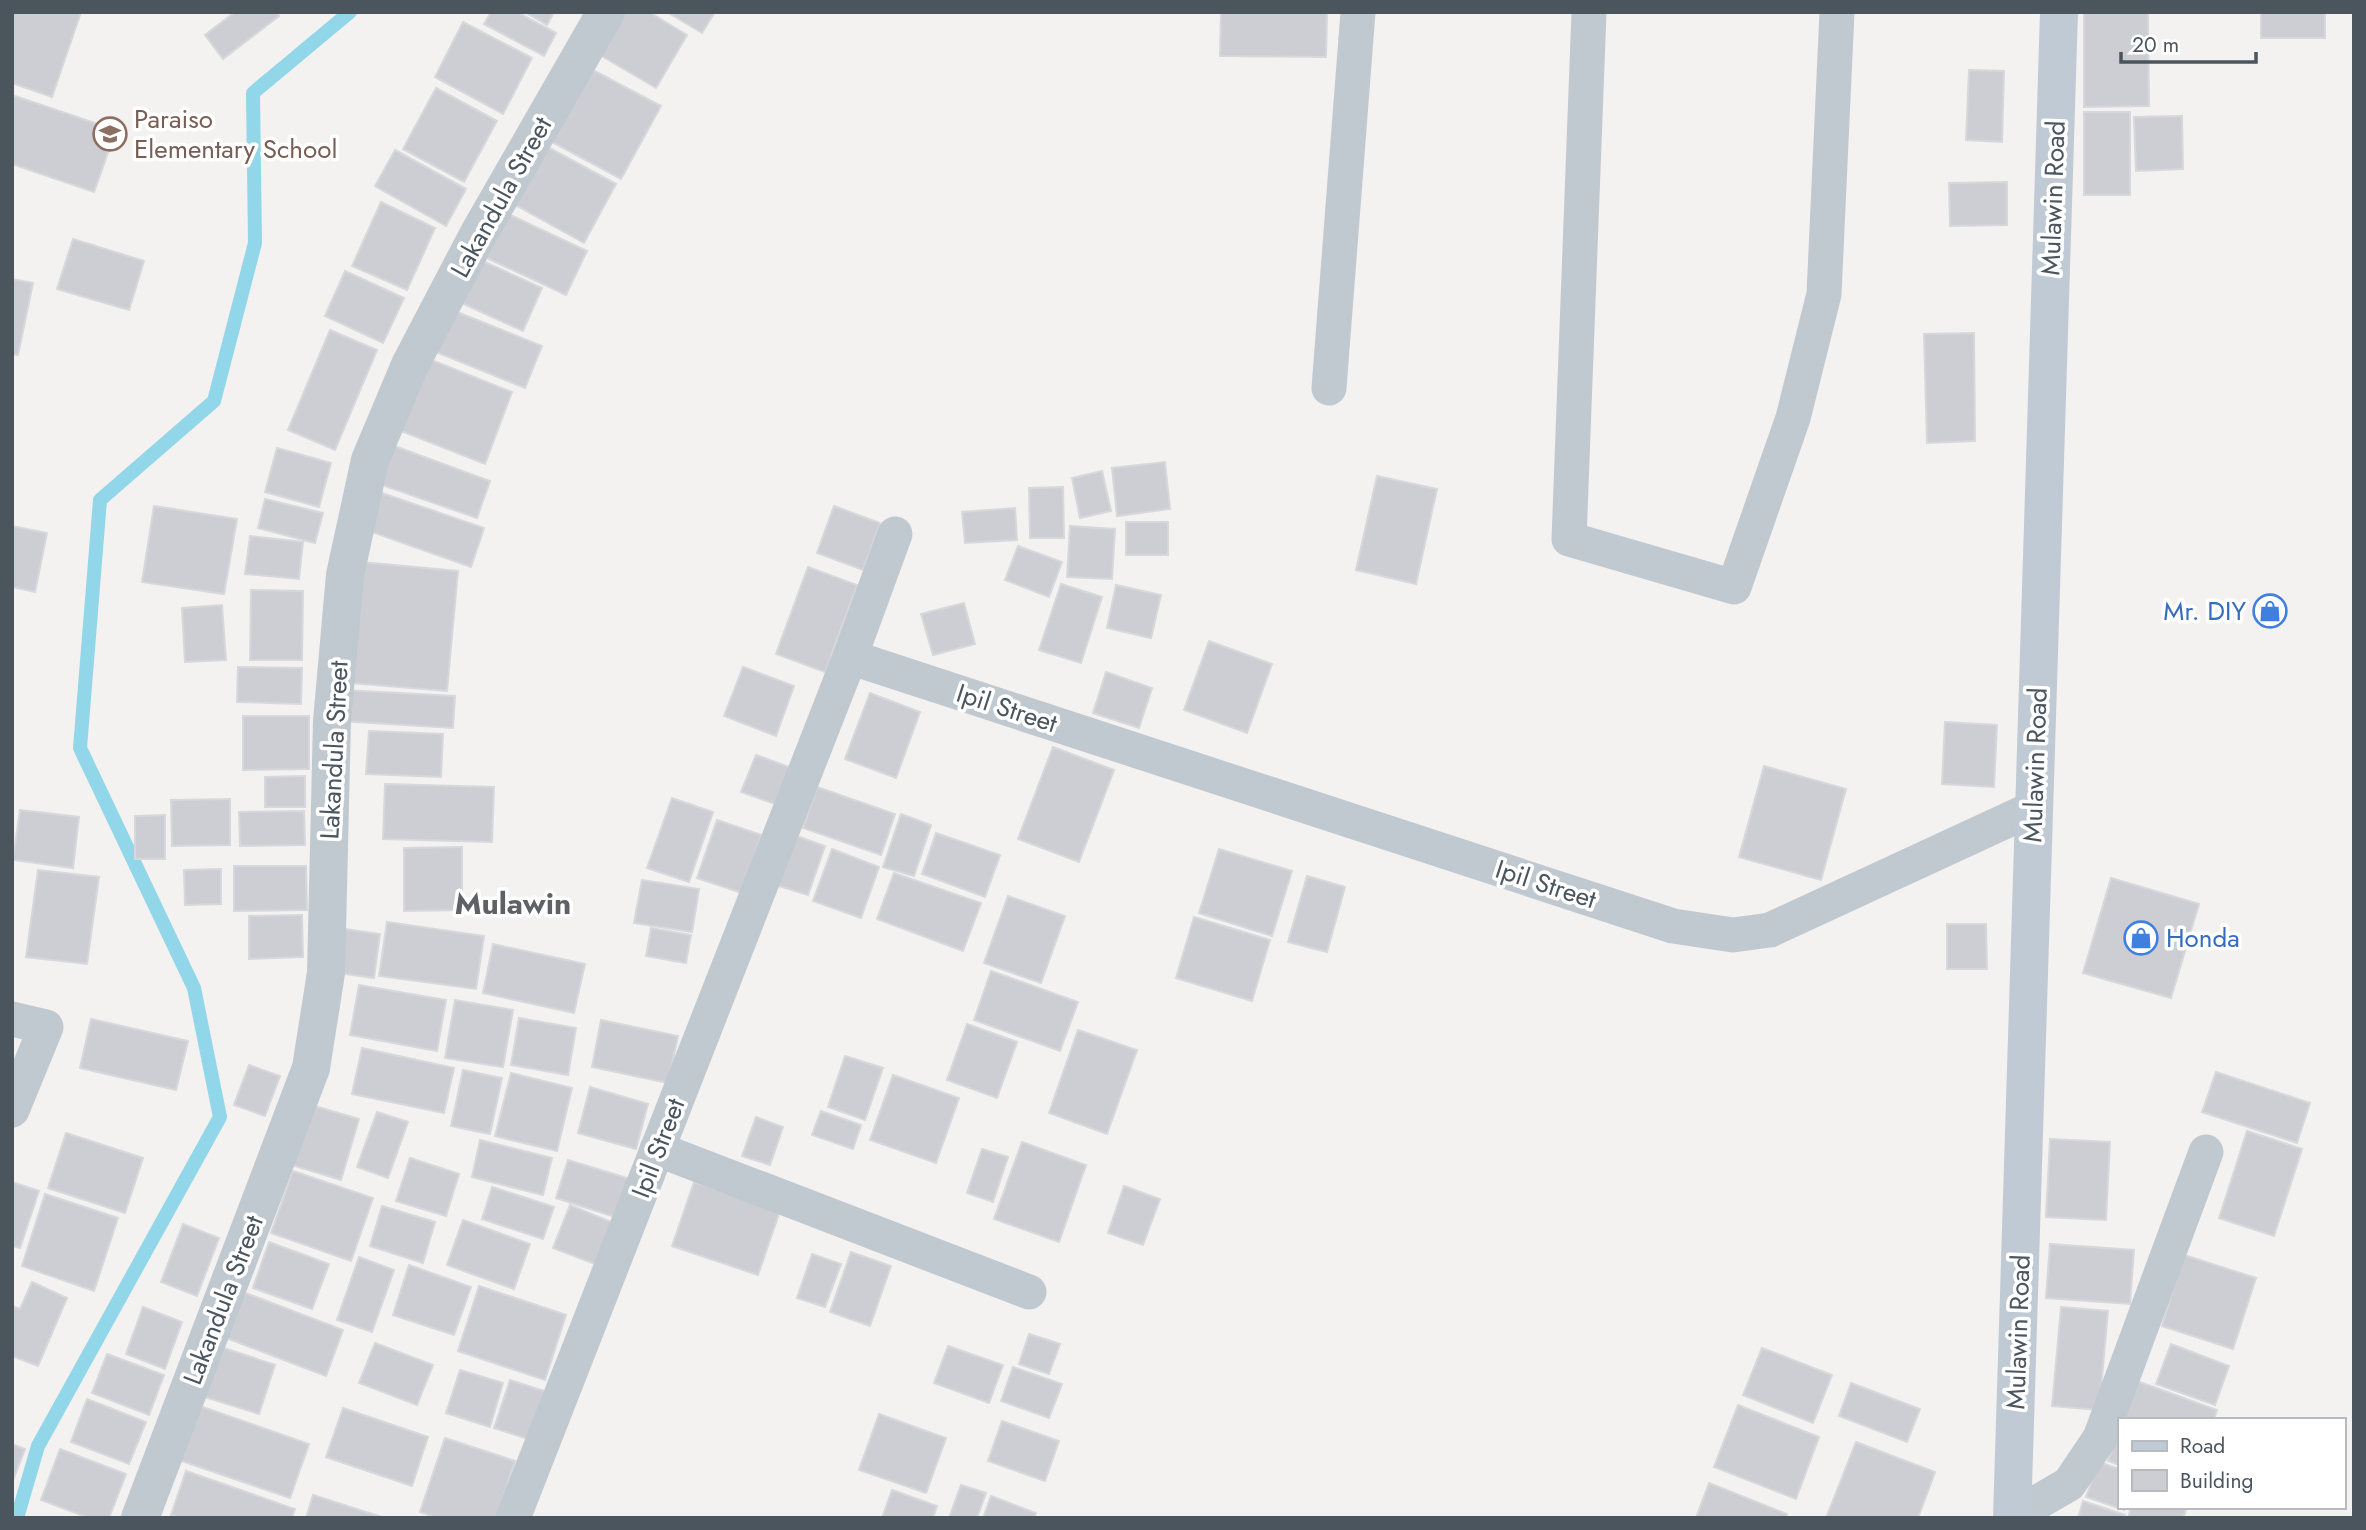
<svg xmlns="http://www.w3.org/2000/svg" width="2366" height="1530" font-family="Jost,sans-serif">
<rect width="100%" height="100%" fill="#f4f1f1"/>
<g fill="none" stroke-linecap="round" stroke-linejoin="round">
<!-- stream -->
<path stroke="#92d7e9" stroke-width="14" d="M17,1518L38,1446L220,1117L194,988L80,748L100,500L214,401L255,243L253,93L350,12"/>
</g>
<!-- building -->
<g fill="#ccced3" stroke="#d6d8dc" stroke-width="2">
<path d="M12,12H81L52,97L12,83Z"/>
<path d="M235,12H276L279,16L223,59L205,35Z"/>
<path d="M491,12H517L556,33L544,56L484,24Z"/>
<path d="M525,12H554L547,25Z"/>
<path d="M622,12H649L687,35L656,88L598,54Z"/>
<path d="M667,12H715L702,33Z"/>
<path d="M1221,12H1327L1326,57L1220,56Z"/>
<path d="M2084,12H2148L2149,106L2084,107Z"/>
<rect x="2261" y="12" width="64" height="26"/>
<path d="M463,22L532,58L503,114L435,77Z"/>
<path d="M589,68L661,106L621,179L550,141Z"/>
<path d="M1969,70L2004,71L2002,142L1966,140Z"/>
<path d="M436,88L497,121L464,182L403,149Z"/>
<path d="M12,95L116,130L94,192L12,164Z"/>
<rect x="2084" y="112" width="46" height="83"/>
<path d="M2182,116L2183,169L2136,171L2134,117Z"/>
<path d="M544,145L616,184L584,243L512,203Z"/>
<path d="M395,150L466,189L446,226L375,186Z"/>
<path d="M2007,182V225L1950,226L1949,183Z"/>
<path d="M381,202L435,228L407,290L352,266Z"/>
<path d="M508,214L587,251L566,295L487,258Z"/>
<path d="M73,239L144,261L129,310L57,289Z"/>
<path d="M476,258L542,288L523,331L457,301Z"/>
<path d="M345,271L404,298L383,343L325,316Z"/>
<path d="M12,279L33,283L18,355L12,354Z"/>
<path d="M447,308L542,346L525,388L431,350Z"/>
<path d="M330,330L377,350L335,450L288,430Z"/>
<path d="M1974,333L1975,441L1927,443L1924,334Z"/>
<path d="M424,357L512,392L485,464L396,429Z"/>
<path d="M389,444L490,481L477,518L376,483Z"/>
<path d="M277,448L331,463L319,507L265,492Z"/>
<path d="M1165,462L1170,509L1117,516L1112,468Z"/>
<path d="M1102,471L1111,511L1080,518L1072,478Z"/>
<path d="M1377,476L1437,489L1416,584L1356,570Z"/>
<path d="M1063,487L1064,538H1030L1029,488Z"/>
<path d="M376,491L484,528L471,567L363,529Z"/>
<path d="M265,499L323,513L315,543L258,528Z"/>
<path d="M154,506L237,519L224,594L142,582Z"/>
<path d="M834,506L880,523L863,570L817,553Z"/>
<path d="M1015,508L1017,540L965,543L962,512Z"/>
<rect x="1126" y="522" width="42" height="33"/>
<path d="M12,526L47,533L35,592L12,587Z"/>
<path d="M1070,526L1115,529L1112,579L1067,577Z"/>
<path d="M250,536L303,542L299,579L245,574Z"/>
<path d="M1018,546L1062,562L1049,597L1005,580Z"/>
<path d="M350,561L458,571L447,691L339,682Z"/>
<path d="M808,567L857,585L825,672L776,654Z"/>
<path d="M1061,584L1102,597L1081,663L1039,650Z"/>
<path d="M1116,585L1161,595L1151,638L1107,628Z"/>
<path d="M251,590L303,591L302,660H250Z"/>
<path d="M964,603L975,644L933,655L921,614Z"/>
<path d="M222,605L226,660L185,662L182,608Z"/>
<path d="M1209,641L1272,664L1247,733L1184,710Z"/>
<path d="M238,667L302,668L301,704L237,702Z"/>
<path d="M743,667L794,686L776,736L724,716Z"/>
<path d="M1106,672L1152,688L1139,728L1093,713Z"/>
<path d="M342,690L455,696L453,728L340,721Z"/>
<path d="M870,693L920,712L896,778L845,759Z"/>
<path d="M243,716H309V769L243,770Z"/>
<path d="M1945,722L1997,725L1994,787L1942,784Z"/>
<path d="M369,731L443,734L441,777L366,774Z"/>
<path d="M1053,747L1114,770L1079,862L1018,839Z"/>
<path d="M756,755L792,768L778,805L741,792Z"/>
<path d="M1764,766L1846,789L1821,880L1739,857Z"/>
<path d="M305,776V807H265V777Z"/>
<path d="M385,784L494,787L492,842L383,839Z"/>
<path d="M817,787L895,814L881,855L803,828Z"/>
<path d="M672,798L713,812L689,882L647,868Z"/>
<path d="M230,799V845L172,846L171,800Z"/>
<path d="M20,810L79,817L73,868L13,860Z"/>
<path d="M304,811L305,845L240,846L239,812Z"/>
<path d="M901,814L931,825L914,876L883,867Z"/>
<path d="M165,815V859H135V816Z"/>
<path d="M717,820L761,835L742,893L697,878Z"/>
<path d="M936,833L1000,855L985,897L922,874Z"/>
<path d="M794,835L825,846L808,895L776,885Z"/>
<path d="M462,847V910L404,911V848Z"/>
<path d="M832,849L879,867L861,918L813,901Z"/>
<path d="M1219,849L1292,871L1272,936L1199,913Z"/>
<path d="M234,866H306L307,910L234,911Z"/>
<path d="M221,869V904L185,905L184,870Z"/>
<path d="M38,870L99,877L87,964L26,957Z"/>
<path d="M894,873L981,903L963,951L877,919Z"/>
<path d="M1307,876L1345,887L1327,952L1288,942Z"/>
<path d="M2111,878L2199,904L2171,998L2083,973Z"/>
<path d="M642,880L699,889L692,932L634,923Z"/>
<path d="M1008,896L1065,916L1041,983L984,963Z"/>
<path d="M302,915L303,957L249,959V916Z"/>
<path d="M1194,917L1270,940L1252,1001L1176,978Z"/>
<path d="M387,922L484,936L476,989L379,976Z"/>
<path d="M1947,924H1986L1987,969H1947Z"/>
<path d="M651,928L691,935L686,963L646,956Z"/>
<path d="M345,929L380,934L374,978L338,973Z"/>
<path d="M493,944L585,964L574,1013L483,993Z"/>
<path d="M991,971L1078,1002L1060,1051L974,1020Z"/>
<path d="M359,985L446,1000L437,1051L350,1035Z"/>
<path d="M455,1000L513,1010L503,1067L445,1058Z"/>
<path d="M519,1018L576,1028L568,1075L511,1065Z"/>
<path d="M91,1019L188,1041L176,1090L80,1068Z"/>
<path d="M601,1020L678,1036L668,1083L592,1067Z"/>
<path d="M967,1024L1017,1042L997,1098L947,1080Z"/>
<path d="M1078,1030L1137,1050L1107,1134L1049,1113Z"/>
<path d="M362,1048L454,1068L444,1113L352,1094Z"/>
<path d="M845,1056L883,1068L865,1120L828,1107Z"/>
<path d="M249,1065L280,1076L265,1116L234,1105Z"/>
<path d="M463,1070L502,1078L490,1134L451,1126Z"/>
<path d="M2216,1072L2310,1103L2297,1143L2202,1112Z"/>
<path d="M511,1073L572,1088L557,1151L495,1136Z"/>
<path d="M893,1075L959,1098L936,1163L870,1140Z"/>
<path d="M590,1087L648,1104L636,1149L578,1133Z"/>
<path d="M311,1105L359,1119L341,1180L292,1165Z"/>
<path d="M821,1111L861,1125L853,1149L812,1135Z"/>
<path d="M377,1112L408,1122L388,1178L357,1167Z"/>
<path d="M756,1117L783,1127L770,1165L742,1156Z"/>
<path d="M2247,1131L2302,1149L2274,1236L2219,1218Z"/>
<path d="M66,1133L143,1158L125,1213L48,1188Z"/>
<path d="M2050,1139L2110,1142L2106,1220L2046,1217Z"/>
<path d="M480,1140L552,1158L543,1195L472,1177Z"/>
<path d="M1022,1142L1086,1165L1059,1242L994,1219Z"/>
<path d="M982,1149L1008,1157L993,1202L967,1193Z"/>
<path d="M410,1158L459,1174L446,1216L396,1201Z"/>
<path d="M568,1160L630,1179L618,1218L556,1198Z"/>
<path d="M293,1171L373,1198L351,1261L271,1233Z"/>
<path d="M12,1182L39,1191L20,1248L12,1246Z"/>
<path d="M694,1182L780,1211L758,1275L672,1246Z"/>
<path d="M1124,1186L1160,1199L1143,1245L1108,1233Z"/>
<path d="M492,1187L554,1207L543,1239L482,1219Z"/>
<path d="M45,1194L118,1218L94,1291L22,1266Z"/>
<path d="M570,1205L616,1224L600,1266L553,1248Z"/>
<path d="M382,1206L435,1222L423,1263L370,1246Z"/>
<path d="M463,1220L530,1244L514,1289L447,1265Z"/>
<path d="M183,1224L219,1238L197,1296L161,1282Z"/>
<path d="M269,1242L329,1264L312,1309L253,1288Z"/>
<path d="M2050,1244L2134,1250L2130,1304L2046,1298Z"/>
<path d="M851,1252L891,1266L870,1326L830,1312Z"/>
<path d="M812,1254L841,1264L825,1307L797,1298Z"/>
<path d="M2184,1255L2256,1278L2233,1349L2162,1326Z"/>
<path d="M359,1257L394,1270L372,1332L337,1320Z"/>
<path d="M409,1265L471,1287L454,1335L393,1315Z"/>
<path d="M32,1282L67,1298L38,1366L12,1356V1306L20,1309Z"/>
<path d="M479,1286L566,1315L545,1380L458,1351Z"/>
<path d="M243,1292L343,1330L326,1376L226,1338Z"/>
<path d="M143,1307L182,1322L165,1369L126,1354Z"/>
<path d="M2061,1307L2108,1311L2099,1410L2052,1406Z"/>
<path d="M1029,1334L1060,1344L1049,1374L1019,1364Z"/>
<path d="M375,1343L433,1365L417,1405L359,1383Z"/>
<path d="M2171,1344L2229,1366L2215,1405L2156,1384Z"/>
<path d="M948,1346L1003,1365L989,1403L934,1383Z"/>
<path d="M221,1347L275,1365L259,1414L205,1397Z"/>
<path d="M1762,1348L1832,1375L1813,1423L1743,1395Z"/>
<path d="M107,1354L164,1375L149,1415L92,1393Z"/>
<path d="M1013,1367L1062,1384L1049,1418L1001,1401Z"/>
<path d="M460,1370L503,1383L490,1427L446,1413Z"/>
<path d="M510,1380L550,1393L534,1441L494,1428Z"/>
<path d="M2137,1381L2217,1410L2214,1420H2123Z"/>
<path d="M1851,1383L1920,1409L1907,1442L1839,1416Z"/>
<path d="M87,1399L146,1422L129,1464L71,1442Z"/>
<path d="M197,1405L309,1444L290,1498L179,1460Z"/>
<path d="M1738,1405L1819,1437L1796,1499L1714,1467Z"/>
<path d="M343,1408L428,1437L412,1486L326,1457Z"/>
<path d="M879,1414L946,1438L926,1493L859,1470Z"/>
<path d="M1002,1421L1059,1441L1045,1481L988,1461Z"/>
<path d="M2119,1429V1465L2108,1461Z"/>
<path d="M445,1438L515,1461L496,1518H436L420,1512Z"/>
<path d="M1856,1442L1935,1472L1918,1518H1826Z"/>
<path d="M12,1444L25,1449L12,1483Z"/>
<path d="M60,1449L126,1474L109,1518H89L41,1500Z"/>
<path d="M2099,1462L2119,1469V1507H2125L2124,1510L2086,1497Z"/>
<path d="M186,1471L295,1509L292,1518H180L171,1515Z"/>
<path d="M1709,1483L1787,1514L1786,1518H1696Z"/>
<path d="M961,1485L986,1493L977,1518H949Z"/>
<path d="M892,1490L937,1506L933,1518H882Z"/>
<path d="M313,1495L385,1518H306Z"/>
<path d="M991,1496L1036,1513L1034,1518H983Z"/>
<path d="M2083,1501L2125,1515L2124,1518H2078Z"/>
<path d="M2131,1507H2187L2183,1518H2128Z"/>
</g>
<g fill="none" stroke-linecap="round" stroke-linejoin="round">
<!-- minor -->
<g stroke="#c0c9cf" stroke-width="35">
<path d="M1589,12L1569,539L1734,587L1793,418L1824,294L1837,12"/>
<path d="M1329,388L1358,12"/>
<path d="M850,657L895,534"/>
<path d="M12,1019L46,1027L12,1110"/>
<path d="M657,1149L1029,1292"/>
<path d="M2012,1517L2069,1484L2100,1438L2206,1152"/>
<path d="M513,1518L850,657L1673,926L1733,935L1770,930L2034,808"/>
</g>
<!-- tertiary -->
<path stroke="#c0c9cf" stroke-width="38" d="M140,1518L311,1068L326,973L332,721L345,575L370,460L410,365L478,235L606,12"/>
<!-- secondary -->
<path stroke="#c0cad4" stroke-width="38" d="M2012,1518L2059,12"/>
</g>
<!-- icons -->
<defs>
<symbol id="school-ring" viewBox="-11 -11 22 22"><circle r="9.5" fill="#fff" stroke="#8d6e63" stroke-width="1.5"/><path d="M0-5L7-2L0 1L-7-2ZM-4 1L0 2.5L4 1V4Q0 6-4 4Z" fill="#8d6e63"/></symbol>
<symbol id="shop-ring" viewBox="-11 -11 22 22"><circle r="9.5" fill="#fff" stroke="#3f7fe0" stroke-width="1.5"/><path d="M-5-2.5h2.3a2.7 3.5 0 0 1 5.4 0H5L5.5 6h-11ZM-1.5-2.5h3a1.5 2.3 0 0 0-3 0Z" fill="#3f7fe0"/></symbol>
</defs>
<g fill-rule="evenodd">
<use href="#school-ring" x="91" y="115" width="38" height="38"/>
<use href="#shop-ring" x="2251" y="592" width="38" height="38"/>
<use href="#shop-ring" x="2122" y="919" width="38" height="38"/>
</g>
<g text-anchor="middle" stroke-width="7" stroke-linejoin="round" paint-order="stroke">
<!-- education labels -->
<g font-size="26" fill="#785e54" stroke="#fff" text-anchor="start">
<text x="134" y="128">Paraiso<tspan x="134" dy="30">Elementary School</tspan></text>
</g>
<!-- street labels -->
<g font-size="26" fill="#4a555e" stroke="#fff">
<text transform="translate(501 197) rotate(-61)" y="9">Lakandula Street</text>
<text transform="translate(2053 198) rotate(-88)" y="9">Mulawin Road</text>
<text transform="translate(1007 708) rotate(18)" y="9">Ipil Street</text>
<text transform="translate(334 750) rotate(-87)" y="9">Lakandula Street</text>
<text transform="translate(2035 765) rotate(-88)" y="9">Mulawin Road</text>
<text transform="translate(1546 884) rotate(18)" y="9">Ipil Street</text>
<text transform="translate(658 1148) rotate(-69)" y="9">Ipil Street</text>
<text transform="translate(223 1300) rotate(-69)" y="9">Lakandula Street</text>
<text transform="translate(2018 1332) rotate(-88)" y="9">Mulawin Road</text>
</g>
<!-- shop labels -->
<g font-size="26" fill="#366cbe" stroke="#fff" text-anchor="end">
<text x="2246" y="620">Mr. DIY</text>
<text x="2166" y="947" text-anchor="start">Honda</text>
</g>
<!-- quarter labels -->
<g font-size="30" font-weight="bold" fill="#5e6266" stroke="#fff">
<text x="513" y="914">Mulawin</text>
</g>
</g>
<!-- border -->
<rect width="2366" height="1530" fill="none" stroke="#4a555e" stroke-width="28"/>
<!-- legend -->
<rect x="2118" y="1418" width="228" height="91" fill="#ffffff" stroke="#b7bbbf" stroke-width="2"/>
<rect x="2132" y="1441" width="35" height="10" fill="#c0cad4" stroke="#b7bbbf" stroke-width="2"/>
<text x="2180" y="1453" font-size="21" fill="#4a555e">Road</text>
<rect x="2132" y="1470" width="35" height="21" fill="#ccced3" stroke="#b7bbbf" stroke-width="2"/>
<text x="2180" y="1488" font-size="21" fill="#4a555e">Building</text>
<!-- scale -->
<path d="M2121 52v10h135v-10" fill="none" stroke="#4a555e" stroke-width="3.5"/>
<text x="2132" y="52" font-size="21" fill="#4a555e" stroke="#ffffff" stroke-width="5" paint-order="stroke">20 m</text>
</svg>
